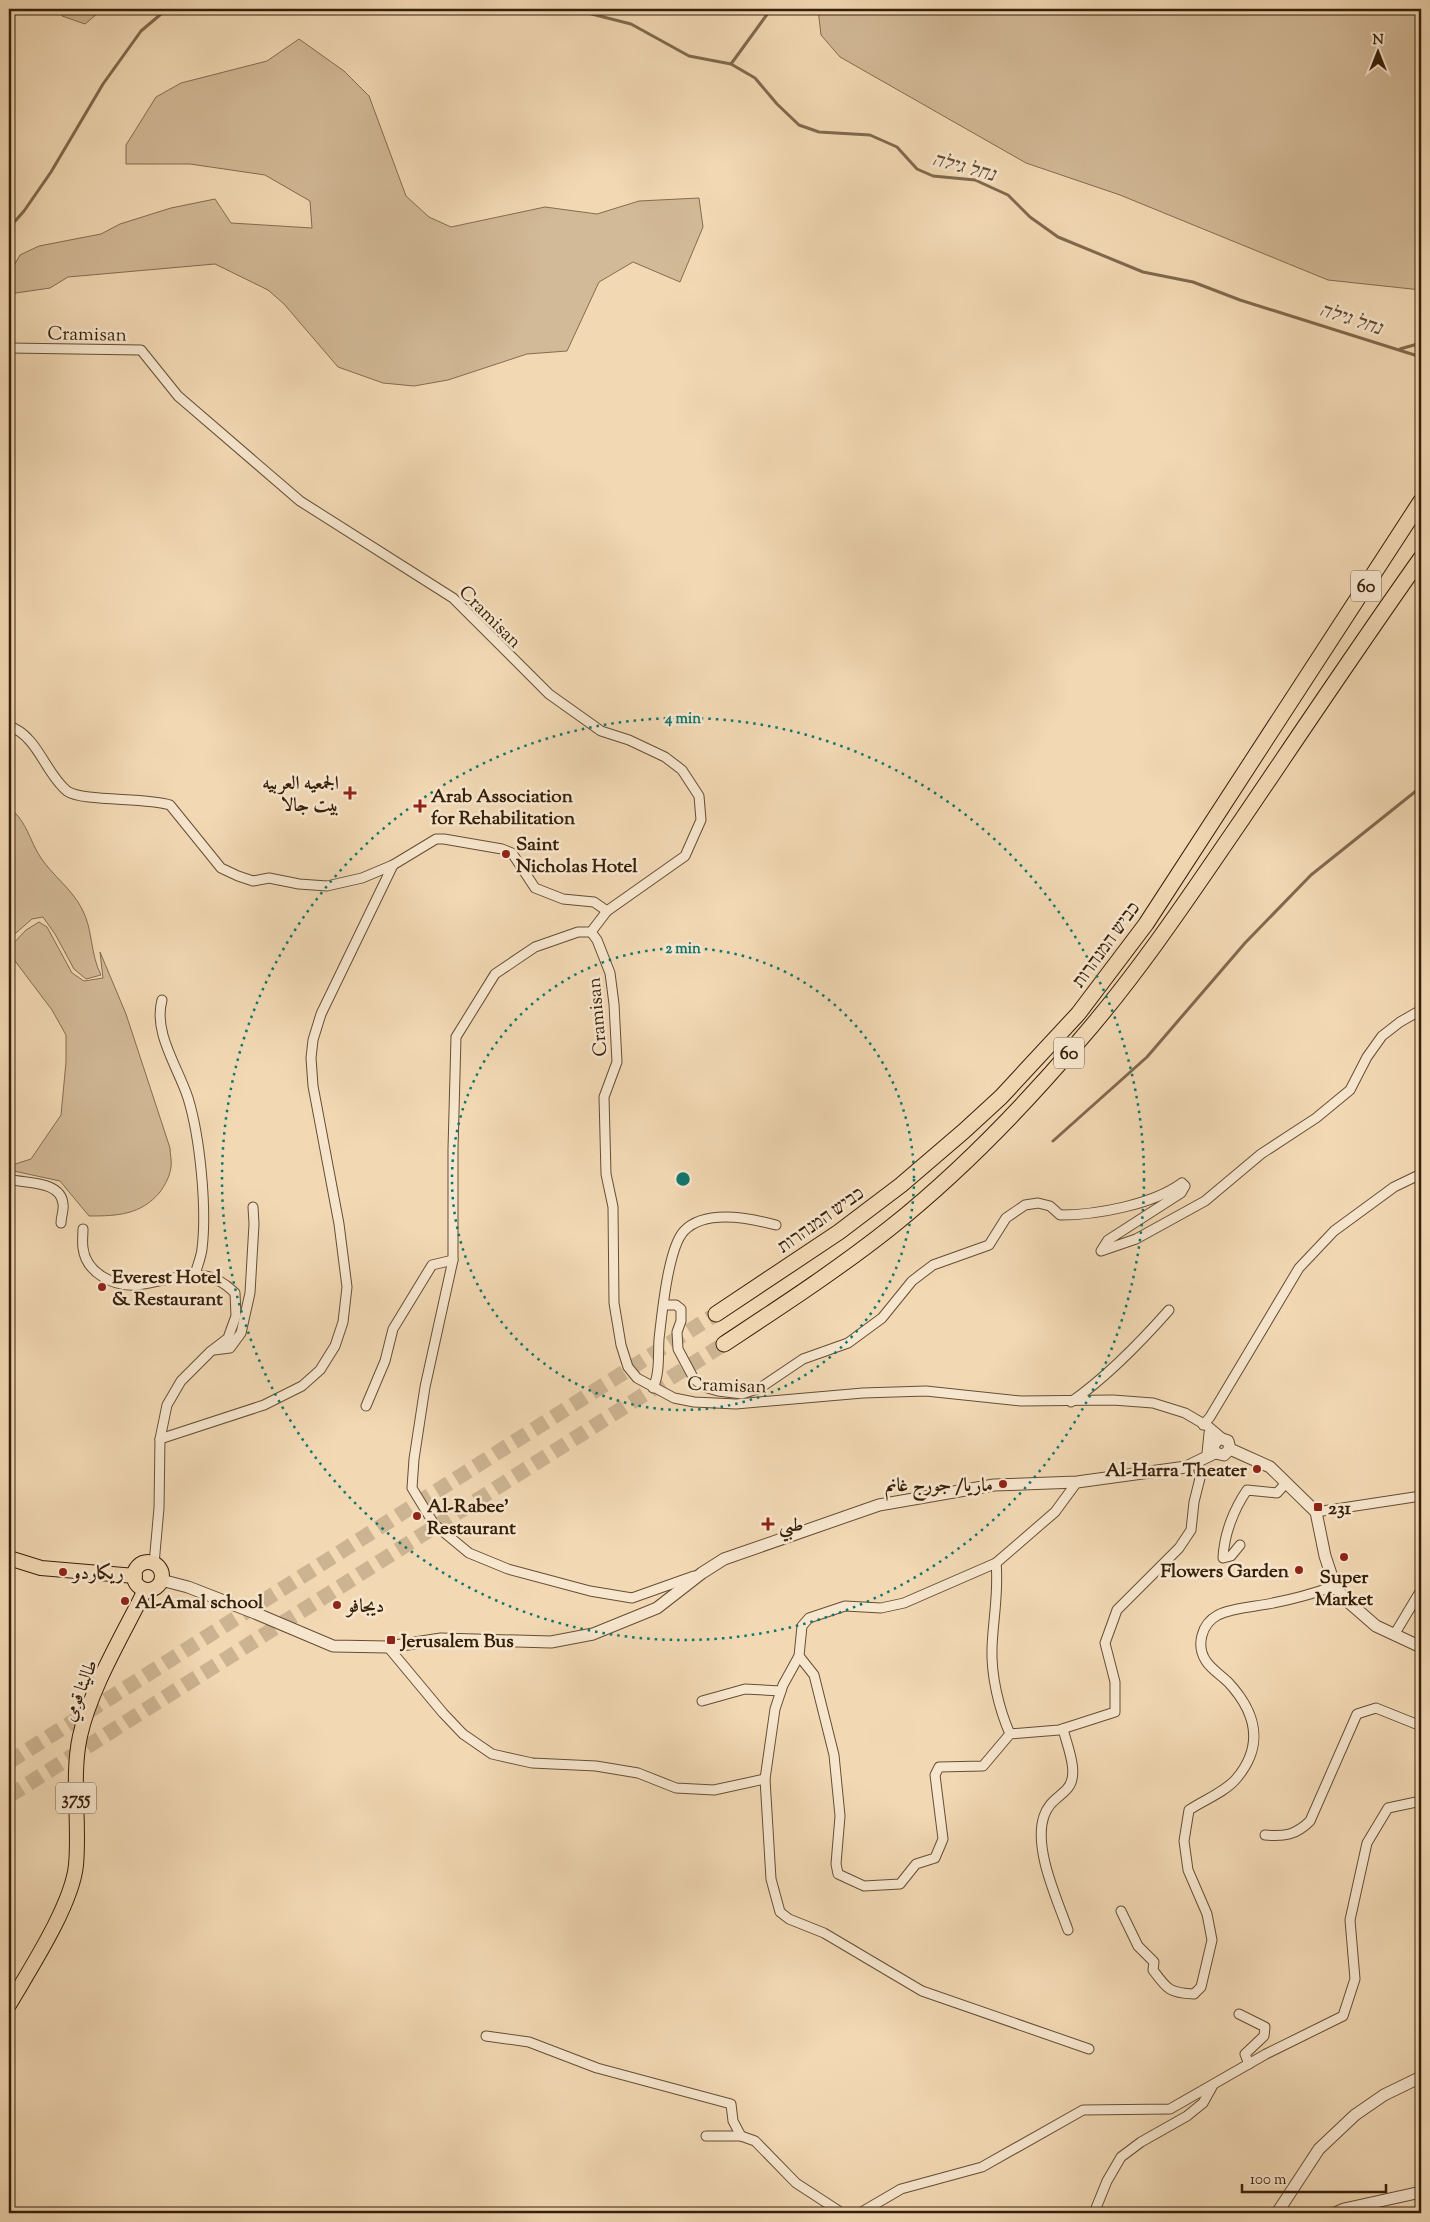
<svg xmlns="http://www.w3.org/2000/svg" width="1430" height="2222" font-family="'Sorts Mill Goudy',Amiri,'Frank Ruhl Libre',serif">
<rect width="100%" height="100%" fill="#f2d9b4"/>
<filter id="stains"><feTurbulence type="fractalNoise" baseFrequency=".004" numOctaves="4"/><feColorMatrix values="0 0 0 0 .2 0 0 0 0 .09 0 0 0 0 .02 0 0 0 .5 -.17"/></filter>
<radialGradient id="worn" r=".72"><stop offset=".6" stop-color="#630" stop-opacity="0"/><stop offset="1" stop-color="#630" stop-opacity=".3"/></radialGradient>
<!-- green -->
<g fill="#d2b997" stroke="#846c50">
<path d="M61,9H103L85,24L62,16Z"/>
<path d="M818,9H1421V290L1328,280L1120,195L1026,163L840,57L821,35Z"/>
<path d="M299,39L344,71L369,96L406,196L429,217L451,227L545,207L597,214L639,201L699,198L703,227L680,282L633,262L599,282L567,351L527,354L448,380L414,386L383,383L338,367L284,304L268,290L215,264L68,277L50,288L9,294V274L20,255L39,246L101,234L120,224L171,208L215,199L231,223L312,228L310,201L265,175L190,164H126V145L156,97L181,83L267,61Z"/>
<path d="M9,807C28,823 29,840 41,858C53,876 72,889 82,909C93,929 90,954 101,975L86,979L74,969L55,934L43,917L32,919L9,939Z"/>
<path d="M39,922L47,927L72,973L84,981L103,978L100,952L126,1014L170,1148C170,1154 172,1161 171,1167C170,1176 165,1185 160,1192C141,1215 117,1216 89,1216L60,1181L9,1170V1166L31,1159L61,1115L66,1062V1035L52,1010L9,953V948L26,930Z"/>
</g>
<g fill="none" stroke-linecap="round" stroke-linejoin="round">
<!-- stream -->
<g stroke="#80694d" stroke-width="3">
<path d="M572,9L631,24L689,56L731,64L755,78L777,104L799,125L819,132L870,135L897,147L917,169L933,176L975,180L1008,195L1030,217L1058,237L1143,272L1193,282L1240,300L1421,357"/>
<path d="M731,64L771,9"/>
<path d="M9,228L24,211L51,172L103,84L141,31L167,9"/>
<path d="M1400,349L1421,343"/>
<path d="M1053,1141L1147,1057L1245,943L1311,875L1421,787"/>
</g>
<!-- trunk-tunnel -->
<g stroke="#ccb492" stroke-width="15" stroke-dasharray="15 8" stroke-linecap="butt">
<path d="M9,1762L716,1314"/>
<path d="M9,1796L724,1344"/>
</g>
<defs>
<g id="minor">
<path d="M9,348L141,350L178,396L300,501L453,598L549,694L601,731L629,740L665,757L682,770L699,796L701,820L685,856L607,911L591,932L597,940L610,973L614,1004L617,1062L604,1097L606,1174L613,1207L614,1303L621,1345L628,1367L637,1378L674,1398L694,1402L736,1404L863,1393L926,1391L1021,1401L1113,1400L1153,1403L1185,1413L1209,1427L1222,1438"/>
<path d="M9,726C38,736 45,773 67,791C82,802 147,797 170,805L221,868L238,876L253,881L269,878L299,884L327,886L362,878L393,865L436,839H444L502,849L512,853L535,888L563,899L594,902L607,911"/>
<path d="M591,932H578L535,947L495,974L456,1037L453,1149V1260L425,1387L414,1459L412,1488L434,1524L469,1553L508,1569L590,1591L632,1598L694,1576"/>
<path d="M162,1000C153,1033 178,1067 188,1098C200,1137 207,1208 202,1249C201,1258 197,1266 195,1275"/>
<path d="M9,1179C25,1184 61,1180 63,1204C64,1210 61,1217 61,1223"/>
<path d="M83,1229C83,1235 82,1242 83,1248C86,1273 114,1287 137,1285C156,1283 175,1276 194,1275C210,1274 224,1282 235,1293L236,1316L228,1338L211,1351L181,1381L167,1405L160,1439L159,1508L154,1564"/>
<path d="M664,1305H676L681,1309V1321L677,1332L678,1349L694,1379L704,1387L718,1391L742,1394L760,1388L803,1359L848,1343L882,1318L912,1281L933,1265L989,1245L1006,1218L1025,1205L1038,1203L1050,1206L1060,1215C1096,1215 1152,1205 1182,1183L1185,1186L1181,1193L1108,1240L1101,1251L1136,1239L1205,1201L1261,1154L1316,1118L1350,1090L1367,1057L1382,1036L1400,1022L1421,1010"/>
<path d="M214,1350L230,1348L241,1333L250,1293L254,1224L253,1207"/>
<path d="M653,1388C660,1373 658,1355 659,1339C662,1314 668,1248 684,1231C705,1209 750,1218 776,1225"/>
<path d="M1071,1402C1108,1376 1139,1344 1169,1310"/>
<path d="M366,1406L385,1361L393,1329L432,1265L453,1260"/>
<path d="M1203,1425L1210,1417L1299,1268L1334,1231L1394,1187L1421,1174"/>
<path d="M160,1439L264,1405L302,1386L320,1370L335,1346L343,1322L347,1287L339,1224L313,1086L311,1058L313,1040L321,1014L393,865"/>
<path d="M1207,1453L1209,1433"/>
<path d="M1077,1482L1055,1512L996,1563L904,1603L881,1608L845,1606L809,1618L802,1626L799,1656L783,1685L775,1709L765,1779L771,1879L780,1912L789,1919L824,1933L922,1991L1089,2049"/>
<path d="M1316,1512L1421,1496"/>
<path d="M1240,1545L1231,1556L1223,1558C1224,1534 1234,1509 1247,1490L1277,1493L1286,1483"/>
<path d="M996,1563C999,1592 993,1619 992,1648C991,1676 999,1709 1010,1734"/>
<path d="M1394,1635L1421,1590"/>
<path d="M388,1647L443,1713L463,1734L492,1754L532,1763L596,1766L638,1773L676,1788L714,1790L765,1779"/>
<path d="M799,1656L814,1675L834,1755L840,1816L836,1864L838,1874L864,1886L900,1884L916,1864L935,1858L943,1839L935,1775L939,1767L983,1766L1010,1734L1059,1730L1115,1712V1682L1105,1643L1117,1610L1179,1548L1191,1530L1194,1502L1200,1478L1198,1461"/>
<path d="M702,1701L745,1689L781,1691"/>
<path d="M1063,1729C1067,1746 1081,1776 1066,1790C1057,1799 1049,1802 1044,1816C1033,1848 1057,1899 1068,1930"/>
<path d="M1265,1835C1284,1837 1296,1835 1310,1821L1357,1714L1376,1708L1421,1726"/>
<path d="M1121,1911L1138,1946L1154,1962L1153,1970C1167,1989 1169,1993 1194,1994L1201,1987L1212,1940L1207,1914L1188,1870L1184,1841L1189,1810C1204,1800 1225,1792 1236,1779C1265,1745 1256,1712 1228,1682C1221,1675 1211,1669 1206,1661C1196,1646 1201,1624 1218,1615C1234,1607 1256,1607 1273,1603C1294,1599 1315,1593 1335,1586"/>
<path d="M1239,2014L1265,2027L1264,2036L1245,2054L1249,2064"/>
<path d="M486,2036L529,2042L597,2068L731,2104L733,2121L741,2136"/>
<path d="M706,2136H741L755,2141L796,2183L842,2213"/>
<path d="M860,2213L901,2189L982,2167L1083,2110L1170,2109L1266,2054L1343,2016L1355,1979L1350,1920L1367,1843L1388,1808L1421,1801"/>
<path d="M1094,2213L1107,2181L1121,2157L1141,2142L1187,2116L1203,2103L1213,2085"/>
</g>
<g id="tertiary">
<path d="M1230,1449L1270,1467L1316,1512L1325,1556L1335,1586L1345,1599L1376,1626L1421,1647"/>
<path d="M1215,1453L1213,1446L1219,1438L1228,1441L1230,1449"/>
<path d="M161,1580L188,1587L255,1613L333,1646L388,1647L441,1639L551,1642L593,1634L657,1608L702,1573L724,1559L879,1505L994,1485L1077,1482L1186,1467L1215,1453L1224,1455L1230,1449"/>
<path d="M1277,2213L1319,2149L1355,2115L1384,2095L1421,2077"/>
<path d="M1335,2213L1344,2209L1421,2192"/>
</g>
<g id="primary">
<path d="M9,1558L41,1568L135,1576"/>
<circle cx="148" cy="1576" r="14"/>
<path d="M9,2005C30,1969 72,1905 76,1865C80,1822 71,1778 80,1736C91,1687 123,1635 145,1590"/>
</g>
<g id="trunk">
<path d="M716,1314L839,1232L901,1185L964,1131L1001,1097L1078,1014L1146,924L1421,501"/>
<path d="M724,1344C780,1307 837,1270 890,1228C959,1173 1022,1108 1079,1041C1140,971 1191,894 1243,818C1302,731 1360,644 1421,558"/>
</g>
</defs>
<!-- minor casing -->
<use href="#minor" stroke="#654e34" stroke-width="11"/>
<!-- tertiary casing -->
<use href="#tertiary" stroke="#654e34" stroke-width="13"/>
<!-- primary casing -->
<use href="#primary" stroke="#361f09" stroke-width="16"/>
<!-- trunk casing -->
<use href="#trunk" stroke="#361f09" stroke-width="17"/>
<!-- minor -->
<use href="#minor" stroke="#f7e6ce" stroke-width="9"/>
<!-- tertiary -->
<use href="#tertiary" stroke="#f7e6ce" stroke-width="11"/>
<!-- primary -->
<use href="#primary" stroke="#f2d9b4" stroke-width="14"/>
<!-- trunk -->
<use href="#trunk" stroke="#f2d9b4" stroke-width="15"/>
</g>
<!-- distance rings -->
<g fill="none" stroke="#0f766e" stroke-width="2.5" stroke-dasharray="2.5 5">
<circle cx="683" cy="1179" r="231"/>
<circle cx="683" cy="1179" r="461"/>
</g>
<!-- markers -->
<g fill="#8f2418" stroke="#f7e6ce" stroke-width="2">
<path d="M347.5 785.5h5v5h5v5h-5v5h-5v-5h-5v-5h5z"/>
<path d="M417.5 798.5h5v5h5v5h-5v5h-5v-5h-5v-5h5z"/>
<circle cx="506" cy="854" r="5"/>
<circle cx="102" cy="1287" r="5"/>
<circle cx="1257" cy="1469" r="5"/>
<circle cx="1003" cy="1484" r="5"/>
<rect x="1313" y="1502" width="10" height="10" rx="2.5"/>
<circle cx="417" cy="1516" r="5"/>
<path d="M765.5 1516.5h5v5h5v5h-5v5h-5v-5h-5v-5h5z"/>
<circle cx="1344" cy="1557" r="5"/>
<circle cx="1299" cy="1570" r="5"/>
<circle cx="63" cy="1572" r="5"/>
<circle cx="125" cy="1601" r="5"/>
<circle cx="337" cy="1605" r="5"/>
<rect x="386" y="1635" width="10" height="10" rx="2.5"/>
</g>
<g text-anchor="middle" stroke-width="5" stroke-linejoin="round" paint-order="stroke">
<!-- shield labels -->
<g fill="#f7e6ce" stroke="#705b44" stroke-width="1">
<rect x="1351" y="570.5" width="30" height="31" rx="4"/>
<rect x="1054" y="1037.5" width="30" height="31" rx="4"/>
<rect x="56" y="1782.5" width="40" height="31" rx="4"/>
</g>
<g font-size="18" font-weight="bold" fill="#361f09">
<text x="1366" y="592">60</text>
<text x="1069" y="1059">60</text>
<text x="76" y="1804">3755</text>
</g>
<!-- street labels -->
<g font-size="19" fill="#361f09" stroke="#f7e6ce">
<text transform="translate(87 333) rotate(1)" y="7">Cramisan</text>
<text transform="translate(491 616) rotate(45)" y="7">Cramisan</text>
<text transform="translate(1105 944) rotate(-54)" y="7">כביש המנהרות</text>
<text transform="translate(596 1017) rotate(-95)" y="7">Cramisan</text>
<text transform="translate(820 1219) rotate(-35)" y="7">כביש המנהרות</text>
<text transform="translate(727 1384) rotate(2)" y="7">Cramisan</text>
<text transform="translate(79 1690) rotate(-68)" y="7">طاليثا قومي</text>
</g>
<!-- poi labels -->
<g font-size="19" font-weight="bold" fill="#361f09" stroke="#f7e6ce" text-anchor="start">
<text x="339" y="789" text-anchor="end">الجمعيه العربيه<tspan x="339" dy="22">بيت جالا</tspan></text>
<text x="431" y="802">Arab Association<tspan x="431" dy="22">for Rehabilitation</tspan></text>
<text x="516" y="850">Saint<tspan x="516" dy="22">Nicholas Hotel</tspan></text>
<text x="112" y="1283">Everest Hotel<tspan x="112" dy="22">&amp; Restaurant</tspan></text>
<text x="1247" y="1476" text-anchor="end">Al-Harra Theater</text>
<text x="993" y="1491" text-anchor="end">ماريا/ جورج غانم</text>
<text x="427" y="1512">Al-Rabee'<tspan x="427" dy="22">Restaurant</tspan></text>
<text x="1328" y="1514">231</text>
<text x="779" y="1531">طبي</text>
<text x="1289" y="1577" text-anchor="end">Flowers Garden</text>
<text x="73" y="1579">ريكاردو</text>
<text x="1344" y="1583" text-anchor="middle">Super<tspan x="1344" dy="22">Market</tspan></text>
<text x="135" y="1608">Al-Amal school</text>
<text x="347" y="1612">ديجافو</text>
<text x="401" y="1647">Jerusalem Bus</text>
</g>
<!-- water labels -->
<g font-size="20" font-style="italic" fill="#614a31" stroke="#f7e6ce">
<text transform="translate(964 166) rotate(15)" y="7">נחל גילה</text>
<text transform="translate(1351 318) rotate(18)" y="7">נחל גילה</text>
</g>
</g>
<circle cx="683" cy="1179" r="8" fill="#0f766e" stroke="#f7e6ce" stroke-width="2.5"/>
<g font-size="15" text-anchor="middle" font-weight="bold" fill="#0f766e" stroke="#f7e6ce" stroke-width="5" stroke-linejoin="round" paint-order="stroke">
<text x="683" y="723">4 min</text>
<text x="683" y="953">2 min</text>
</g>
<!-- margin -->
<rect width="1430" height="2222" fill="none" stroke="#f2d9b4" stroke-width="30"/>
<rect x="10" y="10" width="1410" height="2202" fill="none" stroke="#361f09" stroke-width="2.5"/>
<rect x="15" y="15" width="1400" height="2192" fill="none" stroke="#361f09"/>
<!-- north arrow -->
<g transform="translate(1378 52)" stroke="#f7e6ce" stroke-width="4" paint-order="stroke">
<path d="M0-4L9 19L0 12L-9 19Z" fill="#361f09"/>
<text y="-8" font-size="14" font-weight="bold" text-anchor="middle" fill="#361f09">N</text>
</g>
<!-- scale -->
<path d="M1242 2184v8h144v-8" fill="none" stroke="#361f09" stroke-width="2.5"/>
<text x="1250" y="2184" font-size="15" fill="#361f09" stroke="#f7e6ce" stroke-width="4" paint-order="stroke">100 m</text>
<rect width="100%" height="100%" filter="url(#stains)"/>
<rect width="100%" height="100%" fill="url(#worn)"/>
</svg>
